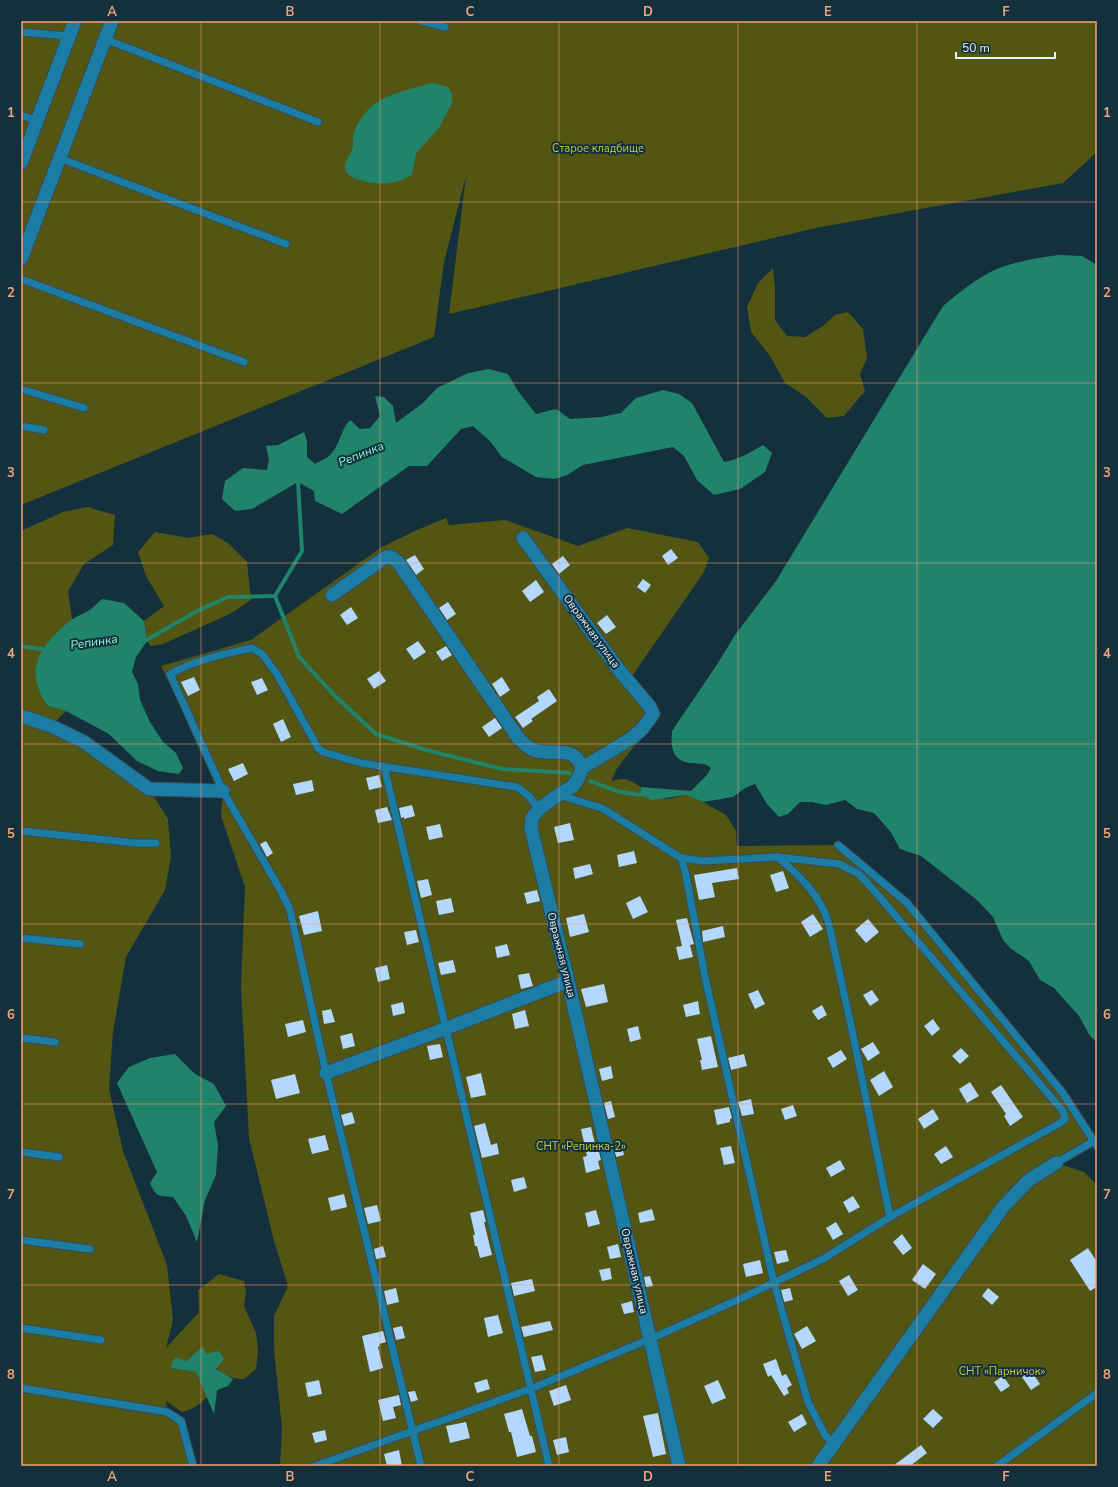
<svg xmlns="http://www.w3.org/2000/svg" width="1118" height="1487" font-family="'Nunito Sans',sans-serif">
<rect width="100%" height="100%" fill="#14303d"/>
<!-- green -->
<g fill="#535512">
<path d="M21,21H1097V152L1063,183L816,228L449,314L466,176L444,262L434,337L21,505Z"/>
<path d="M773,268L775,288V320L787,336L805,337L823,326L835,315L848,312L863,329L867,358L860,374L865,391L844,416L827,418L805,396L785,383L770,356L751,332L747,307L758,283Z"/>
<path d="M87,507L115,515L113,545L84,564L68,591L72,619L54,637L43,649V699L48,706L66,711L51,726L149,789L168,819L171,857L165,890L126,957L113,1032L109,1089L123,1151L167,1265L173,1320L166,1348L199,1312L198,1290L219,1274L244,1281L246,1291L244,1306L256,1333L258,1350L256,1369L244,1379C225,1379 216,1369 205,1354L192,1355L186,1361L170,1368L196,1372L207,1397C199,1405 192,1410 182,1412L166,1401L167,1412L181,1421L193,1466H21V531L63,512Z"/>
<path d="M446,518L449,525L505,520L578,546L627,528L698,542L709,558L704,572L630,679L658,715L616,770L611,782C624,776 629,780 641,787L640,795L669,799L686,795L703,802L726,815L736,831L737,846L838,845L907,903L1062,1092L1094,1141L1056,1163L1084,1172L1097,1185V1466H280L282,1428L274,1349V1316L288,1286L274,1241L249,1138L241,986L245,887L221,816L223,791L161,666L251,640L382,547L417,530Z"/>
<path d="M155,532L188,538L212,534L228,543L247,562L251,600L230,614L163,644L151,646L147,641L144,621L164,606L146,576L138,552Z"/>
</g>
<!-- water -->
<g fill="#20846a">
<path d="M433,83L448,87L452,94V103L439,128L416,153L412,175C405,179 397,182 389,183C380,185 347,181 345,169C344,162 350,156 352,150C354,144 352,137 354,132C358,121 367,109 376,103C392,92 415,88 433,83Z"/>
<path d="M1059,255L1082,256L1097,265V1042L1090,1036L1079,1016L1054,988L1040,980L1029,961L1010,948L1003,940L993,917L977,900L921,856L900,849L890,831L874,813L857,809L845,800L826,805L812,802H800L788,814L779,817L767,804L755,784L745,788L733,797L703,802L686,795L652,800L640,795L641,787L691,791L707,775L711,768C704,762 698,764 690,763C671,760 671,746 672,731L718,663L735,635L776,581L943,306C958,293 980,276 997,269C1017,261 1038,258 1059,255Z"/>
<path d="M489,369L508,374L518,391L536,414L556,409L570,419L601,417L621,413L636,398L663,390L679,394L692,403L724,462C738,460 751,452 763,445L772,453L765,472L740,489L714,495L697,480L684,456L673,447L583,465L567,475L555,479L536,477L502,457L490,441L473,426L461,429L427,466H409L342,514L315,501L314,491L298,482L252,509L235,511L222,499L225,481L243,468L267,470L269,460L266,446L278,445L304,432L307,441V457L315,464C320,461 328,458 331,454C340,444 341,429 350,420L360,429L370,428L380,416L375,396L384,397L393,406L396,423L423,403L437,388L468,373Z"/>
<path d="M102,599L124,603L144,621L147,641L136,657L132,672L138,684L140,700L150,722L163,742L176,753L183,768L179,774L158,771L137,761L109,734L66,711L48,706C22,671 41,644 71,620C76,617 82,614 88,611C93,608 97,603 102,599Z"/>
<path d="M175,1054L195,1074L214,1084L226,1106L214,1122L218,1145L216,1175L205,1200L197,1242L186,1216L173,1197C158,1196 156,1197 150,1183L157,1172L117,1083L129,1067L150,1058Z"/>
<path d="M203,1346L206,1354L219,1351L224,1359L216,1369L233,1379L228,1386L217,1390L214,1414L196,1372L170,1368L175,1357L186,1361Z"/>
</g>
<g fill="none" stroke-linecap="round" stroke-linejoin="round">
<!-- stream -->
<g stroke="#20846a" stroke-width="4">
<path d="M275,596L299,657L335,696L376,734L426,750L502,769L570,773"/>
<path d="M143,642L197,611L228,597L275,596L302,551L298,482L304,481"/>
<path d="M21,646L47,650"/>
<path d="M590,781L616,791L640,795"/>
</g>
</g>
<!-- building -->
<g fill="#b4d7fe">
<path d="M671,549L678,558L668,565L662,556Z"/>
<path d="M415,555L424,569L416,575L406,560Z"/>
<path d="M563,556L570,565L559,574L552,564Z"/>
<path d="M643,579L651,585L645,593L637,587Z"/>
<path d="M536,580L544,592L530,602L522,591Z"/>
<path d="M448,602L456,614L447,620L439,608Z"/>
<path d="M351,607L358,618L347,625L340,615Z"/>
<path d="M607,615L616,627L606,634L597,623Z"/>
<path d="M418,641L426,652L414,660L406,649Z"/>
<path d="M446,646L452,655L442,661L436,652Z"/>
<path d="M379,671L386,681L374,689L367,679Z"/>
<path d="M194,677L200,690L188,696L181,682Z"/>
<path d="M502,677L510,690L500,697L492,684Z"/>
<path d="M262,678L268,690L257,695L251,682Z"/>
<path d="M549,689L557,701L531,719L533,721L523,728L515,717L539,701L537,697Z"/>
<path d="M495,718L502,728L489,737L482,727Z"/>
<path d="M283,719L291,737L281,742L273,724Z"/>
<path d="M243,763L248,774L234,781L228,769Z"/>
<path d="M379,775L382,787L369,790L366,778Z"/>
<path d="M312,780L314,791L296,795L293,784Z"/>
<path d="M412,805L415,816L404,819V817L401,818L399,808Z"/>
<path d="M387,807L392,820L378,823L375,810Z"/>
<path d="M570,823L574,840L558,843L554,827Z"/>
<path d="M440,824L443,837L429,840L426,827Z"/>
<path d="M266,841L273,853L267,857L260,844Z"/>
<path d="M634,851L637,863L619,867L617,855Z"/>
<path d="M590,864L593,874L575,879L573,868Z"/>
<path d="M737,868L739,879L712,883L715,897L699,900L694,875Z"/>
<path d="M783,871L789,888L776,892L770,875Z"/>
<path d="M428,879L432,895L421,898L417,881Z"/>
<path d="M537,890L540,901L527,904L524,893Z"/>
<path d="M640,896L648,912L633,919L626,903Z"/>
<path d="M451,898L454,912L439,915L436,901Z"/>
<path d="M318,911L322,931L304,935L299,916Z"/>
<path d="M584,914L589,932L570,937L566,918Z"/>
<path d="M813,914L823,929L810,937L801,922Z"/>
<path d="M687,918L694,944L690,945L693,957L679,960L676,947L682,946L676,920Z"/>
<path d="M868,919L879,932L866,943L855,930Z"/>
<path d="M723,926L725,937L703,942L702,931Z"/>
<path d="M416,930L419,942L407,945L404,932Z"/>
<path d="M507,944L510,955L497,958L495,947Z"/>
<path d="M453,960L456,972L441,975L438,963Z"/>
<path d="M387,965L390,979L378,982L375,968Z"/>
<path d="M529,973L533,986L521,989L518,975Z"/>
<path d="M604,984L608,1002L586,1007L581,989Z"/>
<path d="M758,990L765,1004L755,1009L748,994Z"/>
<path d="M872,990L879,1000L870,1006L863,995Z"/>
<path d="M698,1001L700,1014L686,1017L683,1005Z"/>
<path d="M403,1002L405,1013L393,1016L391,1005Z"/>
<path d="M822,1005L827,1015L818,1020L812,1011Z"/>
<path d="M331,1009L335,1022L324,1024L322,1011Z"/>
<path d="M525,1010L529,1026L515,1029L512,1014Z"/>
<path d="M933,1019L940,1029L932,1036L924,1026Z"/>
<path d="M303,1020L306,1032L288,1037L285,1024Z"/>
<path d="M638,1026L641,1039L630,1042L627,1029Z"/>
<path d="M352,1033L355,1046L343,1049L340,1036Z"/>
<path d="M711,1036L718,1067L702,1070L700,1060H702L697,1039Z"/>
<path d="M873,1042L880,1053L868,1061L861,1049Z"/>
<path d="M440,1044L443,1057L430,1060L427,1046Z"/>
<path d="M961,1048L969,1056L960,1064L952,1056Z"/>
<path d="M841,1050L847,1059L833,1068L827,1058Z"/>
<path d="M744,1054L747,1066L731,1070L728,1058Z"/>
<path d="M611,1066L613,1078L602,1081L599,1069Z"/>
<path d="M884,1071L893,1087L879,1096L870,1080Z"/>
<path d="M481,1073L486,1095L471,1098L466,1077Z"/>
<path d="M295,1074L300,1093L276,1099L271,1080Z"/>
<path d="M970,1082L979,1096L967,1103L959,1089Z"/>
<path d="M1001,1085L1023,1117L1010,1126L1004,1116L1006,1114L991,1092Z"/>
<path d="M751,1099L754,1114L742,1116L738,1102Z"/>
<path d="M611,1101L615,1117L608,1119L604,1103Z"/>
<path d="M793,1105L797,1116L785,1120L781,1109Z"/>
<path d="M729,1107L732,1118L730,1119V1122L717,1125L714,1110Z"/>
<path d="M933,1109L939,1119L924,1129L918,1119Z"/>
<path d="M352,1112L355,1123L344,1126L341,1115Z"/>
<path d="M485,1123L491,1145L497,1143L499,1154L482,1158L474,1126Z"/>
<path d="M591,1127L596,1148L598,1147L601,1160L598,1161L600,1169L586,1173L583,1157L587,1156L581,1129Z"/>
<path d="M325,1135L329,1150L312,1154L308,1139Z"/>
<path d="M621,1142L624,1155L616,1157L613,1144Z"/>
<path d="M731,1146L735,1163L724,1165L720,1148Z"/>
<path d="M946,1146L953,1157L941,1164L934,1154Z"/>
<path d="M840,1160L845,1169L831,1177L826,1168Z"/>
<path d="M524,1177L527,1188L514,1192L511,1180Z"/>
<path d="M344,1194L347,1207L331,1211L328,1198Z"/>
<path d="M853,1196L860,1207L849,1213L843,1202Z"/>
<path d="M377,1205L381,1221L368,1224L364,1208Z"/>
<path d="M652,1209L655,1220L640,1223L638,1213Z"/>
<path d="M483,1210L486,1222H484L492,1255L480,1258L477,1246H475L473,1235H475L470,1213Z"/>
<path d="M596,1210L600,1224L588,1227L585,1213Z"/>
<path d="M836,1222L843,1234L833,1240L826,1228Z"/>
<path d="M902,1234L912,1248L903,1255L893,1242Z"/>
<path d="M618,1244L621,1257L610,1259L607,1247Z"/>
<path d="M383,1246L386,1257L376,1259L374,1249Z"/>
<path d="M1088,1248L1097,1262V1287L1090,1291L1070,1260Z"/>
<path d="M786,1250L789,1261L777,1264L774,1252Z"/>
<path d="M760,1260L763,1273L746,1277L743,1264Z"/>
<path d="M923,1264L936,1274L925,1289L912,1280Z"/>
<path d="M610,1268L612,1279L602,1281L599,1270Z"/>
<path d="M849,1275L858,1290L848,1296L839,1281Z"/>
<path d="M650,1276L653,1286L646,1287L644,1277Z"/>
<path d="M532,1279L535,1291L514,1296L511,1283Z"/>
<path d="M396,1288L399,1302L387,1305L384,1291Z"/>
<path d="M790,1288L793,1300L784,1302L781,1290Z"/>
<path d="M988,1288L999,1297L992,1305L982,1296Z"/>
<path d="M632,1301L634,1312L624,1314L621,1304Z"/>
<path d="M498,1315L503,1333L488,1337L484,1318Z"/>
<path d="M550,1321L553,1330L524,1337L521,1327Z"/>
<path d="M402,1326L405,1338L396,1340L393,1328Z"/>
<path d="M807,1326L816,1341L802,1349L794,1334Z"/>
<path d="M383,1331L386,1342L379,1344L380,1346L378,1347L383,1368L370,1372L362,1336Z"/>
<path d="M542,1355L546,1370L535,1372L531,1357Z"/>
<path d="M776,1359L782,1376L786,1374L792,1385L787,1388L789,1393L784,1396L771,1375L768,1377L763,1364Z"/>
<path d="M1031,1371L1040,1384L1031,1390L1022,1377Z"/>
<path d="M1003,1376L1010,1386L1001,1392L994,1382Z"/>
<path d="M487,1379L490,1389L477,1393L474,1383Z"/>
<path d="M319,1380L322,1394L308,1397L305,1383Z"/>
<path d="M718,1380L726,1398L712,1404L704,1386Z"/>
<path d="M566,1385L571,1400L554,1406L549,1391Z"/>
<path d="M415,1391L418,1400L411,1402L408,1392Z"/>
<path d="M399,1395L401,1405L393,1407L396,1418L383,1421L378,1400Z"/>
<path d="M522,1409L530,1436H532L536,1452L517,1457L511,1432H509L504,1414Z"/>
<path d="M933,1409L943,1418L933,1428L923,1419Z"/>
<path d="M658,1413L666,1454L653,1457L643,1416Z"/>
<path d="M802,1414L807,1424L794,1432L788,1422Z"/>
<path d="M466,1422L470,1438L450,1443L446,1426Z"/>
<path d="M325,1430L327,1440L315,1443L312,1433Z"/>
<path d="M566,1437L569,1452L557,1455L553,1440Z"/>
<path d="M921,1445L927,1453L910,1466H893Z"/>
<path d="M399,1450L402,1466H387L384,1454Z"/>
</g>
<g fill="none" stroke-linecap="round" stroke-linejoin="round">
<defs>
<g id="lane">
<path d="M421,21L445,27"/>
<path d="M21,32L69,36"/>
<path d="M105,39L318,122"/>
<path d="M21,115L37,121"/>
<path d="M59,158L286,244"/>
<path d="M21,279L244,362"/>
<path d="M21,389L84,408"/>
<path d="M21,426L44,430"/>
<path d="M384,766L549,1466"/>
<path d="M21,831L136,843H156"/>
<path d="M838,845L907,903L1062,1092L1097,1146"/>
<path d="M777,857C799,874 819,894 828,921L852,1030L890,1217"/>
<path d="M681,858L685,870L705,977L774,1283L808,1402L825,1435L834,1444"/>
<path d="M21,938L80,944"/>
<path d="M21,1038L55,1042"/>
<path d="M21,1152L59,1157"/>
<path d="M1056,1163L1094,1141"/>
<path d="M21,1240L90,1249"/>
<path d="M21,1328L101,1340"/>
<path d="M21,1388L167,1412L181,1421L193,1466"/>
<path d="M315,1466L530,1389L650,1339L744,1297L823,1259L890,1217L1060,1123L1065,1119L1063,1111L877,894L859,874L839,864L777,857L703,861L681,858L602,808L558,795"/>
<path d="M421,1466L326,1073L290,910L282,893L223,791L170,674C195,660 224,654 252,648L262,654L277,674L318,748L323,752L361,763L517,787L529,796L539,809"/>
<path d="M997,1466L1097,1393"/>
</g>
<g id="street">
<path d="M21,163L75,21"/>
<path d="M21,259L112,21"/>
<path d="M523,538L619,670L650,707L653,714L643,728L632,738L582,768L578,779L572,787L558,795L539,809L532,818L531,828L568,981L679,1466"/>
<path d="M332,595L386,557H391L398,562L519,739C524,744 528,748 534,750C552,757 574,743 582,768"/>
<path d="M21,716L51,726L84,742L149,789L223,791"/>
<path d="M326,1073L447,1028L568,981"/>
<path d="M818,1466L1003,1207L1029,1180L1056,1163"/>
</g>
</defs>
<!-- lane casing -->
<use href="#lane" stroke="#364c58" stroke-width="9"/>
<!-- street casing -->
<use href="#street" stroke="#364c58" stroke-width="15"/>
<!-- lane -->
<use href="#lane" stroke="#1c7da4" stroke-width="7"/>
<!-- street -->
<use href="#street" stroke="#1c7da4" stroke-width="13"/>
</g>
<!-- grid -->
<path fill="none" stroke="#efa377" stroke-width="1" stroke-opacity="0.55" d="M201,21V1466M380,21V1466M559,21V1466M738,21V1466M917,21V1466M21,202H1097M21,383H1097M21,563H1097M21,744H1097M21,924H1097M21,1104H1097M21,1285H1097"/>
<g text-anchor="middle" stroke-width="4" stroke-linejoin="round" paint-order="stroke">
<!-- park labels -->
<g font-size="11" fill="#c5c940" stroke="#14303d">
<text x="598" y="152">Старое кладбище</text>
<text x="581" y="1150">СНТ «Репинка-2»</text>
<text x="1002" y="1375">СНТ «Парничок»</text>
</g>
<!-- street labels -->
<g font-size="11" fill="#e3f3fb" stroke="#14303d">
<text transform="translate(592 631) rotate(54)" y="4">Овражная улица</text>
<text transform="translate(562 955) rotate(76)" y="4">Овражная улица</text>
<text transform="translate(635 1271) rotate(77)" y="4">Овражная улица</text>
</g>
<!-- water labels -->
<g font-size="12" font-style="italic" fill="#87f8d5" stroke="#14303d">
<text transform="translate(361 454) rotate(-22)" y="4">Репинка</text>
<text transform="translate(94 642) rotate(-8)" y="4">Репинка</text>
</g>
</g>
<!-- border -->
<rect width="1118" height="1487" fill="none" stroke="#14303d" stroke-width="44"/>
<!-- scale -->
<path d="M956 52v6h99v-6" fill="none" stroke="#e3f3fb" stroke-width="2"/>
<text x="962" y="52" font-size="12" fill="#e3f3fb" stroke="#14303d" stroke-width="3" paint-order="stroke">50 m</text>
<rect x="22" y="22" width="1074" height="1443" fill="none" stroke="#efa377" stroke-width="1.5"/>
<g font-size="13" text-anchor="middle" font-weight="bold" fill="#efa377">
<text x="112" y="16">A</text>
<text x="290" y="16">B</text>
<text x="470" y="16">C</text>
<text x="648" y="16">D</text>
<text x="828" y="16">E</text>
<text x="1006" y="16">F</text>
<text x="11" y="117">1</text>
<text x="1107" y="117">1</text>
<text x="11" y="297">2</text>
<text x="1107" y="297">2</text>
<text x="11" y="477">3</text>
<text x="1107" y="477">3</text>
<text x="11" y="658">4</text>
<text x="1107" y="658">4</text>
<text x="11" y="838">5</text>
<text x="1107" y="838">5</text>
<text x="11" y="1019">6</text>
<text x="1107" y="1019">6</text>
<text x="11" y="1199">7</text>
<text x="1107" y="1199">7</text>
<text x="11" y="1379">8</text>
<text x="1107" y="1379">8</text>
<text x="112" y="1481">A</text>
<text x="290" y="1481">B</text>
<text x="470" y="1481">C</text>
<text x="648" y="1481">D</text>
<text x="828" y="1481">E</text>
<text x="1006" y="1481">F</text>
</g>
</svg>
